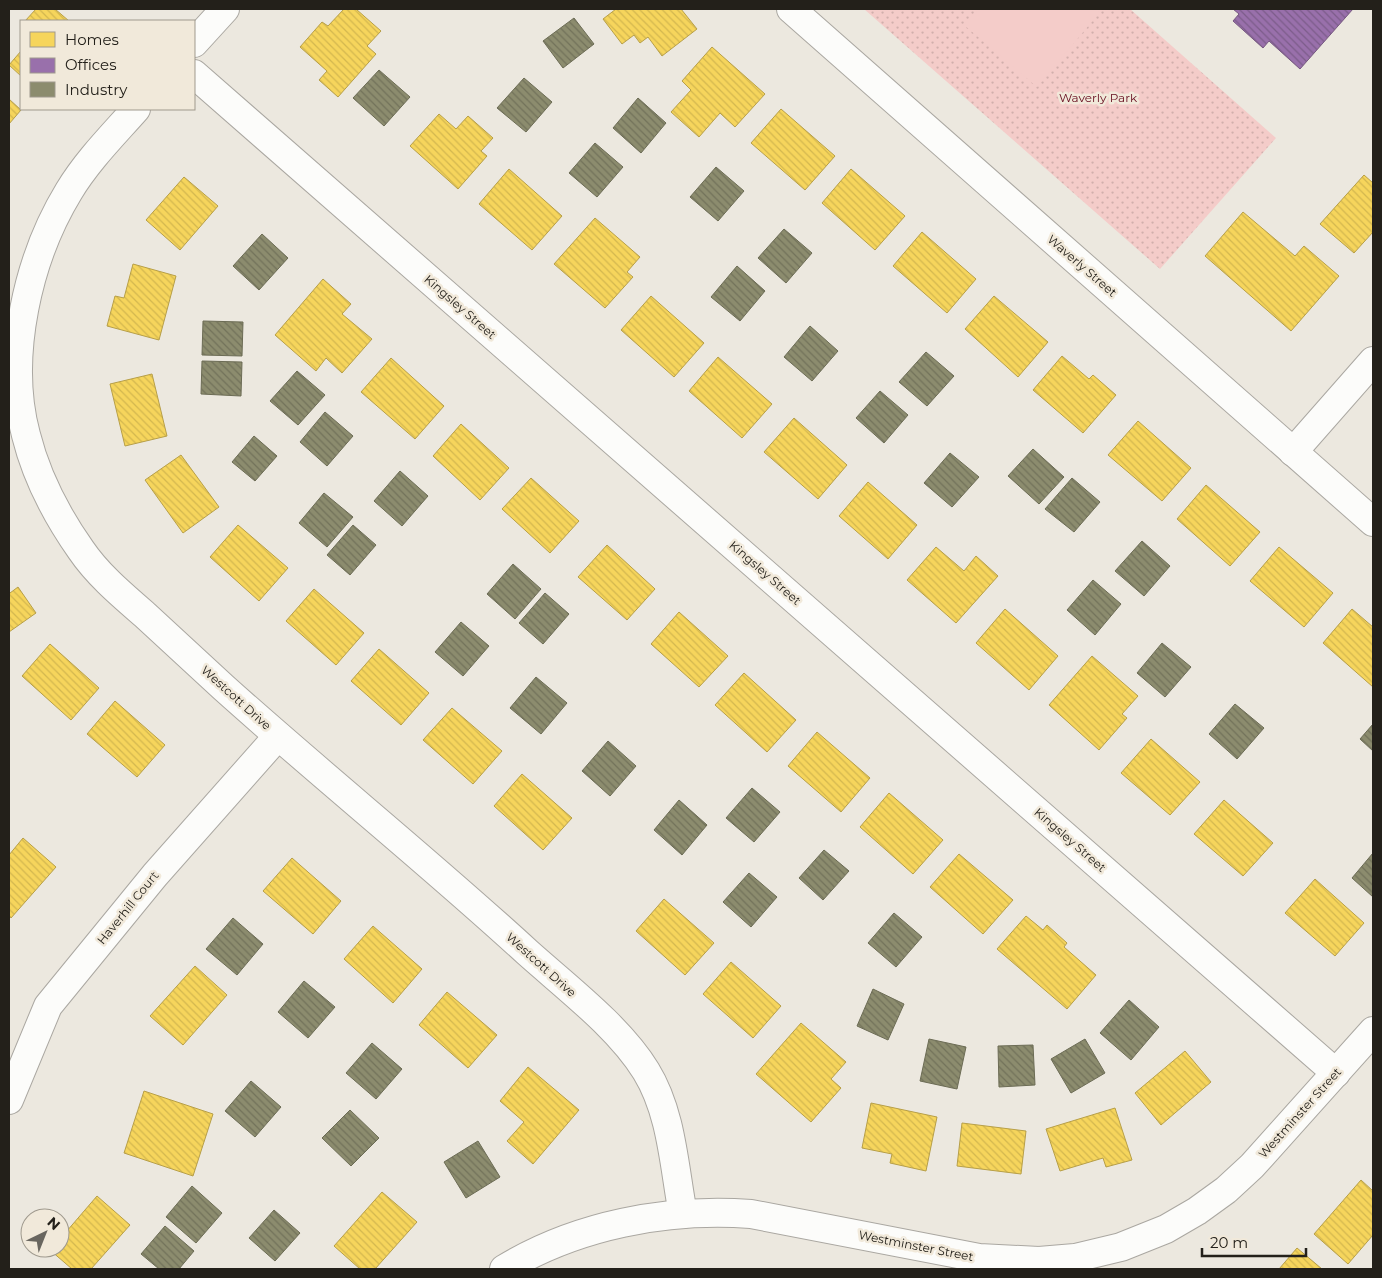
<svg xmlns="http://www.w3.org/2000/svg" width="1382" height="1278" font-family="Montserrat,sans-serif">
<defs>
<pattern id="park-dots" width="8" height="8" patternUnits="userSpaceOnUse" patternTransform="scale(1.25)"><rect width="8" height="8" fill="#f4ccc9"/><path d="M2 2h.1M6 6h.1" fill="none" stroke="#d1afac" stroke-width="1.8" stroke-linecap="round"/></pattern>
<pattern id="homes-back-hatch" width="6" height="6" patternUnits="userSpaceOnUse" patternTransform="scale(1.25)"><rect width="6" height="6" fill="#f6d55c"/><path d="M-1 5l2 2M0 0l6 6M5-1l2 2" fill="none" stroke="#d3b74f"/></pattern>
<pattern id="offices-back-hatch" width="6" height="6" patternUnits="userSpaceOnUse" patternTransform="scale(1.25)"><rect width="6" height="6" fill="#9970ab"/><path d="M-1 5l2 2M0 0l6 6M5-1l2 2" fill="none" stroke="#7c5c8a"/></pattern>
<pattern id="industry-back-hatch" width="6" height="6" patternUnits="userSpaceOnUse" patternTransform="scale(1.25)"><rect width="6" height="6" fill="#8c8c6e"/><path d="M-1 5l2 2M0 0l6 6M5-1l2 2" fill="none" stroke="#72725a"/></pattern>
</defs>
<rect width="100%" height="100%" fill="#ece8df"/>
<!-- park -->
<path fill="url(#park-dots)" d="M864,9H1130L1276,138L1160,269Z"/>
<!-- pitch -->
<path fill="#f4ccc9" d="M978,9H1096L1100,12L1037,87L964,25Z"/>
<!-- homes -->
<g fill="url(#homes-back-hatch)" stroke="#b79f48">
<path d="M36,9H55L69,21H25Z"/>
<path d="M344,9H356L381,31L367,46L376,54L338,97L319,80L327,71L300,47L322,22L328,26Z"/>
<path d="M616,9H681L697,29L662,56L648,37L640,43L634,35L622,44L603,19Z"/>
<path d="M712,47L765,94L735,127L720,113L699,137L671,112L691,90L682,81Z"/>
<path d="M21,51V76L9,65Z"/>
<path d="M9,99L21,110L9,124Z"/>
<path d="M781,109L835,156L805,190L751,143Z"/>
<path d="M439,114L456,129L468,116L493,138L481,151L487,156L458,189L410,146Z"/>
<path d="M509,169L562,216L532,250L479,204Z"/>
<path d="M851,169L905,216L875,250L822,203Z"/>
<path d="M1364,175L1373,183V232L1354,253L1320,224Z"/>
<path d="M184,177L218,206L180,250L146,220Z"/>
<path d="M1243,212L1295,256L1304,246L1339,276L1291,331L1205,256Z"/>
<path d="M595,218L640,257L627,272L633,277L605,308L554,264Z"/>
<path d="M922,232L976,279L947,313L893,266Z"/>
<path d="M133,264L176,276L159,340L107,326L115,296L124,298Z"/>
<path d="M323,279L351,304L342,314L372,339L342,373L326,358L316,371L275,335Z"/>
<path d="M651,296L704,343L674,377L621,330Z"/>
<path d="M994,296L1048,342L1018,377L965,329Z"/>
<path d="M1062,356L1089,379L1093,375L1116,395L1083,433L1033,390Z"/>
<path d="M718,357L772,404L742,438L689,391Z"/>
<path d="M391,358L444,406L415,439L361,392Z"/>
<path d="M152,374L167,436L125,446L110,384Z"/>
<path d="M794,418L847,465L818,499L764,452Z"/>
<path d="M1138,421L1191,468L1162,501L1108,455Z"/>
<path d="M461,424L509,468L480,500L433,456Z"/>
<path d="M181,455L219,507L183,533L145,480Z"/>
<path d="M531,478L579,521L550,553L502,509Z"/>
<path d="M868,482L917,525L888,559L839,516Z"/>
<path d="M1206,485L1260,532L1230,566L1177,519Z"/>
<path d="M238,525L288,568L259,601L210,557Z"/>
<path d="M607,545L655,589L627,620L578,577Z"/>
<path d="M936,547L964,571L976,556L998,576L956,623L907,580Z"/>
<path d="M1279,547L1333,593L1304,627L1250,581Z"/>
<path d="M18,587L36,613L9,632V591L10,593Z"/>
<path d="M314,589L364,633L336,665L286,621Z"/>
<path d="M1005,609L1058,656L1029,690L976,643Z"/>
<path d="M1352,609L1373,627V687L1323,643Z"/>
<path d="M679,612L728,656L699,687L651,644Z"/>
<path d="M50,644L99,688L71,720L22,676Z"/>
<path d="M379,649L429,693L401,725L351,681Z"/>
<path d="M1092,656L1138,696L1122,714L1127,718L1099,750L1049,705Z"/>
<path d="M744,673L796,720L767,752L715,705Z"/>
<path d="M115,701L165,745L137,777L87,734Z"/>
<path d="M452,708L502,751L473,784L423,740Z"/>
<path d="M817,732L870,778L841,812L788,766Z"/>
<path d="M1151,739L1200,782L1170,815L1121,773Z"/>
<path d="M522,774L572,818L543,850L494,806Z"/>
<path d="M889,793L943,840L913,874L860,827Z"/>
<path d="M1224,800L1273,843L1243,876L1194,834Z"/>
<path d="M23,838L56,867L11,918L9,915V855Z"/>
<path d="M959,854L1013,900L983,934L930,887Z"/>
<path d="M292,858L341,901L313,934L263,891Z"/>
<path d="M1315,879L1364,923L1335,956L1285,913Z"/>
<path d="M664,899L714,943L685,975L636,931Z"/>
<path d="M1026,916L1043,930L1047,925L1067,943L1064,947L1096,975L1067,1009L997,949Z"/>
<path d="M373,926L422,969L393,1003L344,959Z"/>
<path d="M731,962L781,1006L753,1038L703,994Z"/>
<path d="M195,966L227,995L183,1045L150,1016Z"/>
<path d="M447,992L497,1035L468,1068L419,1025Z"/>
<path d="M801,1023L846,1062L831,1079L841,1088L811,1122L756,1074Z"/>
<path d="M1185,1051L1211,1082L1161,1125L1135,1093Z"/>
<path d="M528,1067L579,1110L533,1164L507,1141L524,1122L500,1101Z"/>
<path d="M144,1091L213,1114L193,1176L124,1153Z"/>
<path d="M871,1103L937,1117L926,1171L890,1163L892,1154L862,1148Z"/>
<path d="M1115,1108L1132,1160L1106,1167L1103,1158L1060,1171L1046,1129Z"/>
<path d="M962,1123L1026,1131L1021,1174L957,1166Z"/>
<path d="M1361,1180L1373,1191V1235L1348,1264L1314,1234Z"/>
<path d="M382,1192L417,1222L375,1269H360L334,1246Z"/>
<path d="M97,1196L130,1225L91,1269H72L50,1250L60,1248V1239Z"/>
<path d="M1297,1248L1322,1269H1279Z"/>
</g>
<!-- offices -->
<path fill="url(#offices-back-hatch)" stroke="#765880" d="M1233,9H1353L1300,69L1269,41L1263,48L1233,21L1239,14Z"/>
<!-- industry -->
<g fill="url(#industry-back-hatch)" stroke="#6c6c55">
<path d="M574,18L594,44L563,68L543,41Z"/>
<path d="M379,70L410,97L384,126L353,98Z"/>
<path d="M524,78L552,102L526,132L497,108Z"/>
<path d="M638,98L666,123L641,153L613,128Z"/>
<path d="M595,143L623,167L597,197L569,173Z"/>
<path d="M716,167L744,191L718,221L690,197Z"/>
<path d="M784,229L812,253L786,283L758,258Z"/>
<path d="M262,234L288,258L259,290L233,266Z"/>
<path d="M737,266L765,291L740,321L711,297Z"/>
<path d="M203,321L243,322L242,356L202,355Z"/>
<path d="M810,326L838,351L812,381L784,357Z"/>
<path d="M926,352L954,376L927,406L899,382Z"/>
<path d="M202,361L242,362L241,396L201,394Z"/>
<path d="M297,371L325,395L298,425L270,401Z"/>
<path d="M880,391L908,415L884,443L856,418Z"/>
<path d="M325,412L353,436L327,466L300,442Z"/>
<path d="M254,436L277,456L255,481L232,462Z"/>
<path d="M1033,449L1064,477L1039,504L1008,476Z"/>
<path d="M950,453L979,477L952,507L924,483Z"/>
<path d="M400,471L428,496L402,526L374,501Z"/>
<path d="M1072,478L1100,502L1074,532L1045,509Z"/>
<path d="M324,493L353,517L327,547L299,523Z"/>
<path d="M353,525L376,545L350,575L327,555Z"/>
<path d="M1142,541L1170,566L1144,596L1115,571Z"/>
<path d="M513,564L541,589L515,619L487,594Z"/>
<path d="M1093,580L1121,604L1095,635L1067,610Z"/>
<path d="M545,593L569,614L543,644L519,623Z"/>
<path d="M461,622L489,646L463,676L435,652Z"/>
<path d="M1162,643L1191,667L1165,697L1137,673Z"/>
<path d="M536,677L567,703L541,734L510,708Z"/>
<path d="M1235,704L1264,728L1237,759L1209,734Z"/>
<path d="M1373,724V751L1360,739Z"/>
<path d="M608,741L636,766L610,796L582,771Z"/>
<path d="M752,788L780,812L754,842L726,818Z"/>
<path d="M679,800L707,825L682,855L654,830Z"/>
<path d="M824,850L849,871L823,900L799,878Z"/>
<path d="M1373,853V897L1352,878Z"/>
<path d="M749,873L777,897L751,927L723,902Z"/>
<path d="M894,913L922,937L896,967L868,943Z"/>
<path d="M233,918L263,944L237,975L206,949Z"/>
<path d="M304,981L335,1007L308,1038L278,1012Z"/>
<path d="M873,989L904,1004L888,1040L857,1026Z"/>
<path d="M1129,1000L1159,1027L1131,1060L1100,1033Z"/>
<path d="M929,1039L966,1047L957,1089L920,1081Z"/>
<path d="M1085,1039L1105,1073L1071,1093L1051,1059Z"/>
<path d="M372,1043L402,1069L376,1099L346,1073Z"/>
<path d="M1033,1045L1035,1085L999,1087L998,1046Z"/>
<path d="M251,1081L281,1107L255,1137L225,1111Z"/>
<path d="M350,1110L379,1138L351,1166L322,1138Z"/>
<path d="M478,1141L500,1177L466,1198L444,1162Z"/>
<path d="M192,1186L222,1213L196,1243L166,1217Z"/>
<path d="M274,1210L300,1233L275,1261L249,1238Z"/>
<path d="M165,1226L194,1251L179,1269H159L141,1254Z"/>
</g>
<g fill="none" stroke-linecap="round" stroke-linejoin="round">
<defs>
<g id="street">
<path d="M791,9L1373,522"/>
<path d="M194,43L225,9"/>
<path d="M194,74L1336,1073"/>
<path d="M136,109C113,135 87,161 69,191C28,258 5,357 26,435C36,475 57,516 81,550C98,575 122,595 145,615C171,639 197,663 223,687C323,777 428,861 527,952C566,987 619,1027 646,1071C672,1113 674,1167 683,1214"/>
<path d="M1293,452L1373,361"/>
<path d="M9,1100L48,1006L155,875L278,736"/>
<path d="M504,1269C577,1225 666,1208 751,1214L979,1258L1039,1261L1075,1258L1121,1247L1166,1229L1197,1211L1226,1190L1252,1166L1373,1031"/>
</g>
</defs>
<!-- street casing -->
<use href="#street" stroke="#aaa7a1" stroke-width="30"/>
<!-- street -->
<use href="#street" stroke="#fcfcfa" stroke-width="28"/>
</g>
<g text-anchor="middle" stroke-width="5" stroke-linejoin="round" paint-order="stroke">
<!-- park labels -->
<g font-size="12" fill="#660c1e" stroke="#f1e9da">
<text x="1098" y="102">Waverly Park</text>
</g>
<!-- street labels -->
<g font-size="12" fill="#23201a" stroke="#f1e9da">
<text transform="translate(1082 266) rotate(41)" y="4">Waverly Street</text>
<text transform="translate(460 307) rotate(41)" y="4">Kingsley Street</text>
<text transform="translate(765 573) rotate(41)" y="4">Kingsley Street</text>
<text transform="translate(236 698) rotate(42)" y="4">Westcott Drive</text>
<text transform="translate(1070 840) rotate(41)" y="4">Kingsley Street</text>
<text transform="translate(128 908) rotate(-51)" y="4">Haverhill Court</text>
<text transform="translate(541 965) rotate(42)" y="4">Westcott Drive</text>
<text transform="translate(1300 1113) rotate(-48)" y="4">Westminster Street</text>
<text transform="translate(916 1246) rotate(11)" y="4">Westminster Street</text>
</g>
</g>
<!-- border -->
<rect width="1382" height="1278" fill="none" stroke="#23201a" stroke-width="20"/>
<!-- legend -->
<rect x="20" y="20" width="175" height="90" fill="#f1e9da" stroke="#9f998d"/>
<rect x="30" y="32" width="25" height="15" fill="#f6d55c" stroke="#9f998d"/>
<text x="65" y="45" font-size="15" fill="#23201a">Homes</text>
<rect x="30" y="58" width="25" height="15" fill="#9970ab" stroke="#9f998d"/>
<text x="65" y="70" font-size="15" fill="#23201a">Offices</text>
<rect x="30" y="82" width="25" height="15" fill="#8c8c6e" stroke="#9f998d"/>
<text x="65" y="95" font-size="15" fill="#23201a">Industry</text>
<!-- north arrow -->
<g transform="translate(45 1233) rotate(43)"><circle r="24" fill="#f1e9da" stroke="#9f998d"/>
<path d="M0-4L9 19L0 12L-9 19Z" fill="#69665f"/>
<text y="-8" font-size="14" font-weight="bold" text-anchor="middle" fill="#23201a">N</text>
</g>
<!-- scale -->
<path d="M1202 1248v8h104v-8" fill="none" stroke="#23201a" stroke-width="2.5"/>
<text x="1210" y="1248" font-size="15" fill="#23201a" stroke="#f1e9da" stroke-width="4" paint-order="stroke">20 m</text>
</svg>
